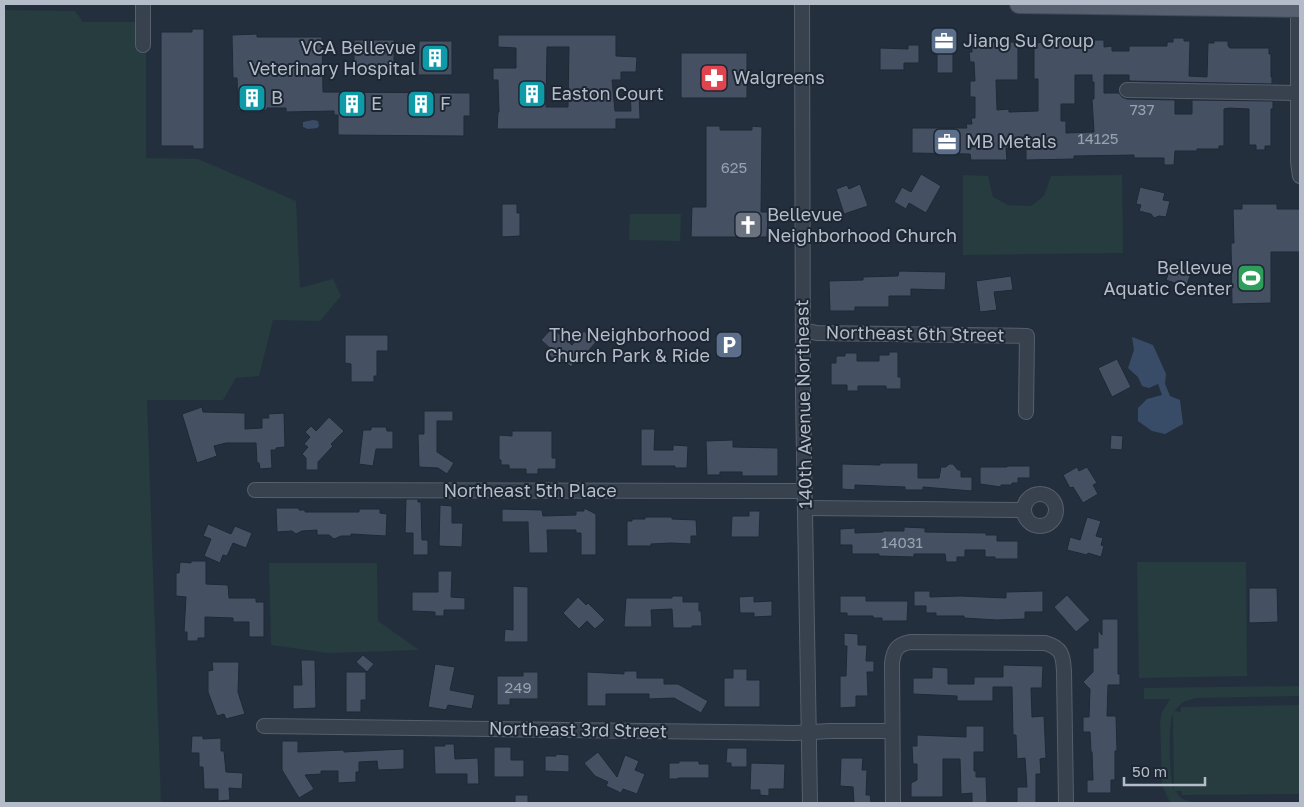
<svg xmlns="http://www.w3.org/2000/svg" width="1304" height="807" font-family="'Golos Text',sans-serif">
<rect width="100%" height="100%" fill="#242f3e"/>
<!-- green -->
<g fill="#263c3f" fill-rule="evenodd">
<path d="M4,10L75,11L81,19L82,22H146V158L198,159L296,201L300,288L333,279L341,296L320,321L273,320L259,376L236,378L223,400H147L161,803H4Z"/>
<path d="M963,175L988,176L993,197L1008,205L1031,206L1044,196L1051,176L1122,175L1123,253L963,255Z"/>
<path d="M630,214H681L680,241L629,240Z"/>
<path d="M1246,562L1247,676L1139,678L1137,562Z"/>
<path d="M269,563H377L378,621L419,650L328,653L271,645Z"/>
<path d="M1300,686V696L1196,698L1183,702L1174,711L1181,712V707L1300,705V794L1182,795V791H1175L1181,798L1192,803H1171L1170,802L1162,785L1160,723L1162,712L1170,699H1144V688ZM1173,713L1174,790C1169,779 1168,724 1173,713Z"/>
</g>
<!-- water -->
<g fill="#394c67">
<path d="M313,120L318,121L319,126L317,128L308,129L303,127V122Z"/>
<path d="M1132,337L1153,345L1166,374L1165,384L1170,396L1180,400L1183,424L1165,434L1152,431L1138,421V408L1147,399L1162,395L1158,384L1149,388L1142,386L1138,377L1128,368L1134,350Z"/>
</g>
<!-- building -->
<g fill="#455162" stroke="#1f2835" fill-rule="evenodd">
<path d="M192,29H204V149H193V146H161V32H192Z"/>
<path d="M257,34V37H322L323,92L470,93V116H464V136L338,135V115H334V111L286,112V108H267V110H261V112H244V110H238L237,78H233L232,35Z"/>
<path d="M498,35H616V56L637,57L636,72H621V80H612L615,111H631L630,91H639L640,119H616V129H497L498,112H499L498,80H493V68H516V48L498,47ZM547,47H569L568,107H546Z"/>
<rect x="937" y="35" width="16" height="38"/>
<path d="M1173,38H1184V41H1190L1189,76L1207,77L1208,43H1214V41H1228V46L1230,48H1269V54H1271V77H1272V84L1129,81V75H1104V93H1119L1122,97L1127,99L1175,100V114H1192V100L1273,101V109H1271V146H1265V150H1256V145H1249V109L1229,108L1224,109V146H1219V149H1197V151H1175L1174,165H1164V158H1134V155L1074,156V159L1026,160V149L1023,148H1006L1007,160H971L970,154L912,153V128H967L966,124H972L971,118H975V97H970V81H975L974,62H970L969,52H972V43H978V39H992V42H1018V80H996L997,110L1009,109V112L1038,111V79H1034V43L1073,40V44H1091V40H1104V47L1112,46V51H1129V46H1167V42H1173ZM1075,75H1092V82H1094V99H1092L1094,132L1066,133V121H1061V104H1075Z"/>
<rect x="354" y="40" width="40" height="30"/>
<path d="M419,41H452V75H418Z"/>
<path d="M908,45H919V63H904V70H880V48L908,49Z"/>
<rect x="681" y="53" width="66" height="45"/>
<path d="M706,126H720V130H752V126L762,127L761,212H768L767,237H691L692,207H706Z"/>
<path d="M921,174L941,186L926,213L909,203L906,209L894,202L902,187L911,192Z"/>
<path d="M860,184L868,206L844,214L836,189L847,185L849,189Z"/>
<path d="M1140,187L1165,193L1163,200L1170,201L1166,217L1159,216L1154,218L1151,214L1139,211L1141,205L1136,204Z"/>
<path d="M502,204H517V213H520V236L502,237Z"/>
<path d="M1242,204H1277V209H1300V252H1271V303L1232,304L1231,243H1234L1233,209H1242Z"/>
<path d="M1181,264L1193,268L1186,287L1166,280L1171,266L1180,269Z"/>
<path d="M899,271L946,272L945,290L911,289V296H889V307H855V311H830L829,281L863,280V277L898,276Z"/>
<path d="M1011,276L1013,290L994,292L997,310L980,312L976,281Z"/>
<path d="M552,328L572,345L584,331L596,342L576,365L574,363L571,367L559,357L556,361L548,354L552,350L541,340Z"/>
<path d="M345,335H388V351H377V376H374V382H351V364L345,363Z"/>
<path d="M889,352H898V377H901V389H886V386H858V391H847V385H831V363H836V356H845V353H857V361H879V355H889Z"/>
<path d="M1117,359L1131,387L1112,397L1098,368Z"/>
<path d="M202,407L203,412L245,413V429L262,428V418H269L268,414L284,413L285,447L276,448V450H271L272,468L260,469L259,463H257L256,443H226L214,446L217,456L197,463L182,414Z"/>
<path d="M424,411H453V421H437V452L454,463L447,474L438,468L419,467L418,434H424Z"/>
<path d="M329,417L344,431L331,444L333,446L318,462V470H306V458L302,454L308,447L304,444L310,437L305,432L311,426L316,431Z"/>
<path d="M371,427H386L387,431H393V449H376L373,466L359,464L363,430H371Z"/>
<path d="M641,429H655L654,450H673V445L688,446L687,468H675V466H641Z"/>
<path d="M512,431H552V458H556V469H538V474H526V469H509V465H501V460H499V435L512,436Z"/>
<path d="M1111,435L1123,436L1122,450L1110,449Z"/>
<path d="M733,440V447L778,448V476H742V472H720V475H707L706,441Z"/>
<path d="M880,463H918V478H939L941,467H946L949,464H953L958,470H961V477H972V491L923,487V490H905V487L855,485V490L842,489V464L880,465Z"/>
<path d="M1007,466H1030V478H1018V483H1012V485H1001V487L980,484V467H1007Z"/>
<path d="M1077,467L1079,471L1087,467L1097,483L1093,485L1098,494L1083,503L1073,487L1070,488L1063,475Z"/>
<path d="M406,499H418V502H421L422,540H428V555H413V533H405Z"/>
<path d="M440,505L452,506V523H463L462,547L439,546Z"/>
<path d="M276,508H299V510H305V512H359V509H380V513L387,514L386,536L351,534V536H341L334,539L329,535H317V530L302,531L296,534L292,531L277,532Z"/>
<path d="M584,508L596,514V555H581V533H576V530H547L548,553H529L528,522H502V509L542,510L543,516L576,515V511H584Z"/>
<path d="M749,511H760L759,537H731L732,516H749Z"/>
<path d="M645,517H672V519L696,520L697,536H691V544L671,543L651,544V546H627V521H632V519H645Z"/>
<path d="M1087,517L1101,521L1096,536L1103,538L1101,545L1104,546L1101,557L1088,553L1087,555L1067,550L1070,537L1080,540Z"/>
<path d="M208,524L231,534L235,526L252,533L246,548L233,543L227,556L223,555L220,563L204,556L211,539L203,536Z"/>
<path d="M904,527L925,528V532L986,533V535H997V541H1018V559H995V557H985V550H965V557H957V562H946L945,554H914V557L879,556V554H852V545H840V529L855,528V533L883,532V531H904Z"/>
<path d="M191,561H206V584L228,585L229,598H256V602H264V637H249V622H233V618L205,617V638H198V641H187V632H184L186,597L176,596V573H179L180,562L191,563Z"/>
<path d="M438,571H452L451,597L465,598V610H444V616H435V612L412,611V592H438Z"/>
<path d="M513,586L528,587V642H504L505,629L513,630Z"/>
<path d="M1249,588H1277L1278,622L1249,623Z"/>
<path d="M914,591H930V597L960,596L1006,598V592L1043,591V612H1025V619L997,620L964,618V616H936V613H926V606H914Z"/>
<path d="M1067,595L1090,620L1076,632L1054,607Z"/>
<path d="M672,596H683V602H699V611H701L702,626H692V628H673L672,609L651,610L652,627H624L626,598H672Z"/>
<path d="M754,596V602L772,601V616L754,617V613H740L739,597Z"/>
<path d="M840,596H866V601H908L907,621H882V618H873V616H847V613H840Z"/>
<path d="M578,597L586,605L588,603L605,620L595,629L587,621L579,629L563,613Z"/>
<path d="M1102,619H1118V674H1120V685H1108L1107,716H1116L1117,751H1115V780H1111V793H1087V780H1093L1092,752H1091L1090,732H1083V717H1089L1090,689L1083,682L1093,672V648H1098V630L1102,635Z"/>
<path d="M844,633L858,634V645H867L866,661H874V672H867L868,696H856V707L840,708V676H846L847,646H844Z"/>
<path d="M363,655L374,664L367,672L356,662Z"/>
<path d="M301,660H315L316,708L293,709V685H302Z"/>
<path d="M212,662H239L238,692L245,714L226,719L224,714L217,716L208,692V671L213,670Z"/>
<path d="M435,664L455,667L450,690L475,695L472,709L448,705L446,710L428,707Z"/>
<path d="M1003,665L1043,666L1042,688H1031L1032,717L1044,716L1046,758L1040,759L1041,774H1036V803H1017V787H1027L1025,758L1017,759L1016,735H1013L1012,687H993V701H957V696L913,694V678H932V667L948,668V684H974V677H1003Z"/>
<path d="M733,669H747V680H760V707H724V678H733Z"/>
<path d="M624,671H637V678H664V684H678L708,701L701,713L674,698L649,699V694H606V706H587V672L624,674Z"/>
<path d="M346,672H366V700H361V712H346Z"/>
<path d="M523,672H538V699H510V705H497V676H523Z"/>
<path d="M966,726H984V752H974V771H976V777H986L987,803H972V793L961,794L960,759H943V797H911V783L917,780V764H913L912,746H917V735L966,737Z"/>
<path d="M192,736H203V739L221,738V751H224L226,772L243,773L242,789L229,788L230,800L218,801V789H204L203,767H199V753H191Z"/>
<path d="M282,741H298V752L344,750V752L404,749V769L378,770L377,761L359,762V772H356V782L338,783V771H321V774L305,775L314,789L299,798L282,770Z"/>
<path d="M445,744H454L455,759L478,758L479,784H467V774H435L434,746H445Z"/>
<path d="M494,747H511V760H524V777H494Z"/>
<path d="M727,748H747V767H731V763H726Z"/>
<path d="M598,752L617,777L625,755L639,761L635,770L645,774L637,794L623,789L621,793L606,786L608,782L595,776L584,763Z"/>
<path d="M556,754L569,755V772L545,771V756H556Z"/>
<path d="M841,758H863L862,770H867L866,795H870L871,803H854L853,787L840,786Z"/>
<path d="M679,761H699V764H709V778H678V779H669V763H679Z"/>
<path d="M751,763L785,764L784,789H769V796L760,795V790H750Z"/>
<rect x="515" y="795" width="13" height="8"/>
</g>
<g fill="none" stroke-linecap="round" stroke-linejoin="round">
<defs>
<g id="minor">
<path d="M143,4V45"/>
<path d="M802,4L803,396L810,803"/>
<path d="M1298,8V162L1300,176"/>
<path d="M1127,90L1297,93"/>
<path d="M803,330L817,333L1027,336L1026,412"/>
<path d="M255,490L805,491"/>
<circle cx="1040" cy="510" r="16"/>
<path d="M806,508L1024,510"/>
<path d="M264,726L795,733L830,731H892"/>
<path d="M893,803L892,663C894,649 897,645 910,642L1045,643C1062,648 1063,655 1064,671L1066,803"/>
</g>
<path id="major" d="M1019,4L1300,8"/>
</defs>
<!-- minor casing -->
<use href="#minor" stroke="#565f6c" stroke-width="16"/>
<!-- major casing -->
<use href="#major" stroke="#414a57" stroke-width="20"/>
<!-- minor -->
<use href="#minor" stroke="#38414e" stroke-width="14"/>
<!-- major -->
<use href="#major" stroke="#56606e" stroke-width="18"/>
</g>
<!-- icons -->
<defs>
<symbol id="office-square" viewBox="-11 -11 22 22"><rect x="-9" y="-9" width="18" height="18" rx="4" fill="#5c6f8a" stroke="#1d2633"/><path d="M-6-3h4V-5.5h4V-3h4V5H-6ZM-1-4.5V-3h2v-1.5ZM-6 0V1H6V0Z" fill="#fff"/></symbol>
<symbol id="building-square" viewBox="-11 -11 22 22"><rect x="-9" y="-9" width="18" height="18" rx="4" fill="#0f9aa8" stroke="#1d2633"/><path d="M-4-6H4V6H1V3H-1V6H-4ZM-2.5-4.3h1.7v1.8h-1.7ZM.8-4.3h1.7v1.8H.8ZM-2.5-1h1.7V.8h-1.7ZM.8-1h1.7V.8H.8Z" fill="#fff"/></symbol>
<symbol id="pharmacy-square" viewBox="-11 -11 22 22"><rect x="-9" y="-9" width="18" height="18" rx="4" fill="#e0444e" stroke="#1d2633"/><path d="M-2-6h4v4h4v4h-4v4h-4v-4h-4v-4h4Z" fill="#fff"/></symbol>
<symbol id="church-square" viewBox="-11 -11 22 22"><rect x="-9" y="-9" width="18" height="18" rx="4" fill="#6b7280" stroke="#1d2633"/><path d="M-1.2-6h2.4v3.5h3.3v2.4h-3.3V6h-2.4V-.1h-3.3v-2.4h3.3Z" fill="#fff"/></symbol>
<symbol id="stadium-square" viewBox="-11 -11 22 22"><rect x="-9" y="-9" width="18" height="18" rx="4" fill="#2e9e5b" stroke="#1d2633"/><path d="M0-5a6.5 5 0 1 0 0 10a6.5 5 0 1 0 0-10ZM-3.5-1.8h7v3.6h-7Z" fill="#fff"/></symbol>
<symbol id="parking-square" viewBox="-11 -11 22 22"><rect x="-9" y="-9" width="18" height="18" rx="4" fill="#5c6f8a" stroke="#1d2633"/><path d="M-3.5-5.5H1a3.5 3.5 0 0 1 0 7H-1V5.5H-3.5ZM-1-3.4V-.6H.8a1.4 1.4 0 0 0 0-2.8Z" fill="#fff"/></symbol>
</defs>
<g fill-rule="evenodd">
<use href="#office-square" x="928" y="25" width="32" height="32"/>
<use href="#building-square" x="419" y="42" width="32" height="32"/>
<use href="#pharmacy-square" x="698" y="62" width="32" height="32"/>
<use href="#building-square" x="516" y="78" width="32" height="32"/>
<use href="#building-square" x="236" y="82" width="32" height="32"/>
<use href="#building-square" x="336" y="88" width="32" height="32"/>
<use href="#building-square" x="405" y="88" width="32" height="32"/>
<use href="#office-square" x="931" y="126" width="32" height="32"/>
<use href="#church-square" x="732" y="209" width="32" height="32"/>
<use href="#stadium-square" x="1235" y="262" width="32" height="32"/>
<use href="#parking-square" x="713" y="329" width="32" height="32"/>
</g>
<g text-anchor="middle" stroke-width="4" stroke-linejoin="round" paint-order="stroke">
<!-- number labels -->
<g font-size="15" fill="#98a1af">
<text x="1142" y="115">737</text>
<text x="1098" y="144">14125</text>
<text x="734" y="173">625</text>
<text x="902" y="548">14031</text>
<text x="518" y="693">249</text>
</g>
<!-- poi labels -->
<g font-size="18" fill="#b4bcc9" stroke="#1d2633" text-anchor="start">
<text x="963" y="47">Jiang Su Group</text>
<text x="416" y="54" text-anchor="end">VCA Bellevue<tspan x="416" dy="21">Veterinary Hospital</tspan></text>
<text x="733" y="84">Walgreens</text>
<text x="551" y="100">Easton Court</text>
<text x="271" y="104">B</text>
<text x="371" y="110">E</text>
<text x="440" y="110">F</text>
<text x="966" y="148">MB Metals</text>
<text x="767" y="221">Bellevue<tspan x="767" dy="21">Neighborhood Church</tspan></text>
<text x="1232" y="274" text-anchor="end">Bellevue<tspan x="1232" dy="21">Aquatic Center</tspan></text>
<text x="710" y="341" text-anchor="end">The Neighborhood<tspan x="710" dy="21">Church Park &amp; Ride</tspan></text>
</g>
<!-- street labels -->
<g font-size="18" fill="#b4bcc9" stroke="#1d2633">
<text transform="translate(915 334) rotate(1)" y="6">Northeast 6th Street</text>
<text transform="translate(804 404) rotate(-91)" y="6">140th Avenue Northeast</text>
<text x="530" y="497">Northeast 5th Place</text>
<text transform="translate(578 730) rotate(1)" y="6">Northeast 3rd Street</text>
</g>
</g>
<!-- border -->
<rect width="1304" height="807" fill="none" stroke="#b4bcc9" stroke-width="10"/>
<!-- scale -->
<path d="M1124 777v8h81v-8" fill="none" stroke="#b4bcc9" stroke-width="2.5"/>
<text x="1132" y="777" font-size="15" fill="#b4bcc9" stroke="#1d2633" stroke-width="4" paint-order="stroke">50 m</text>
</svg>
